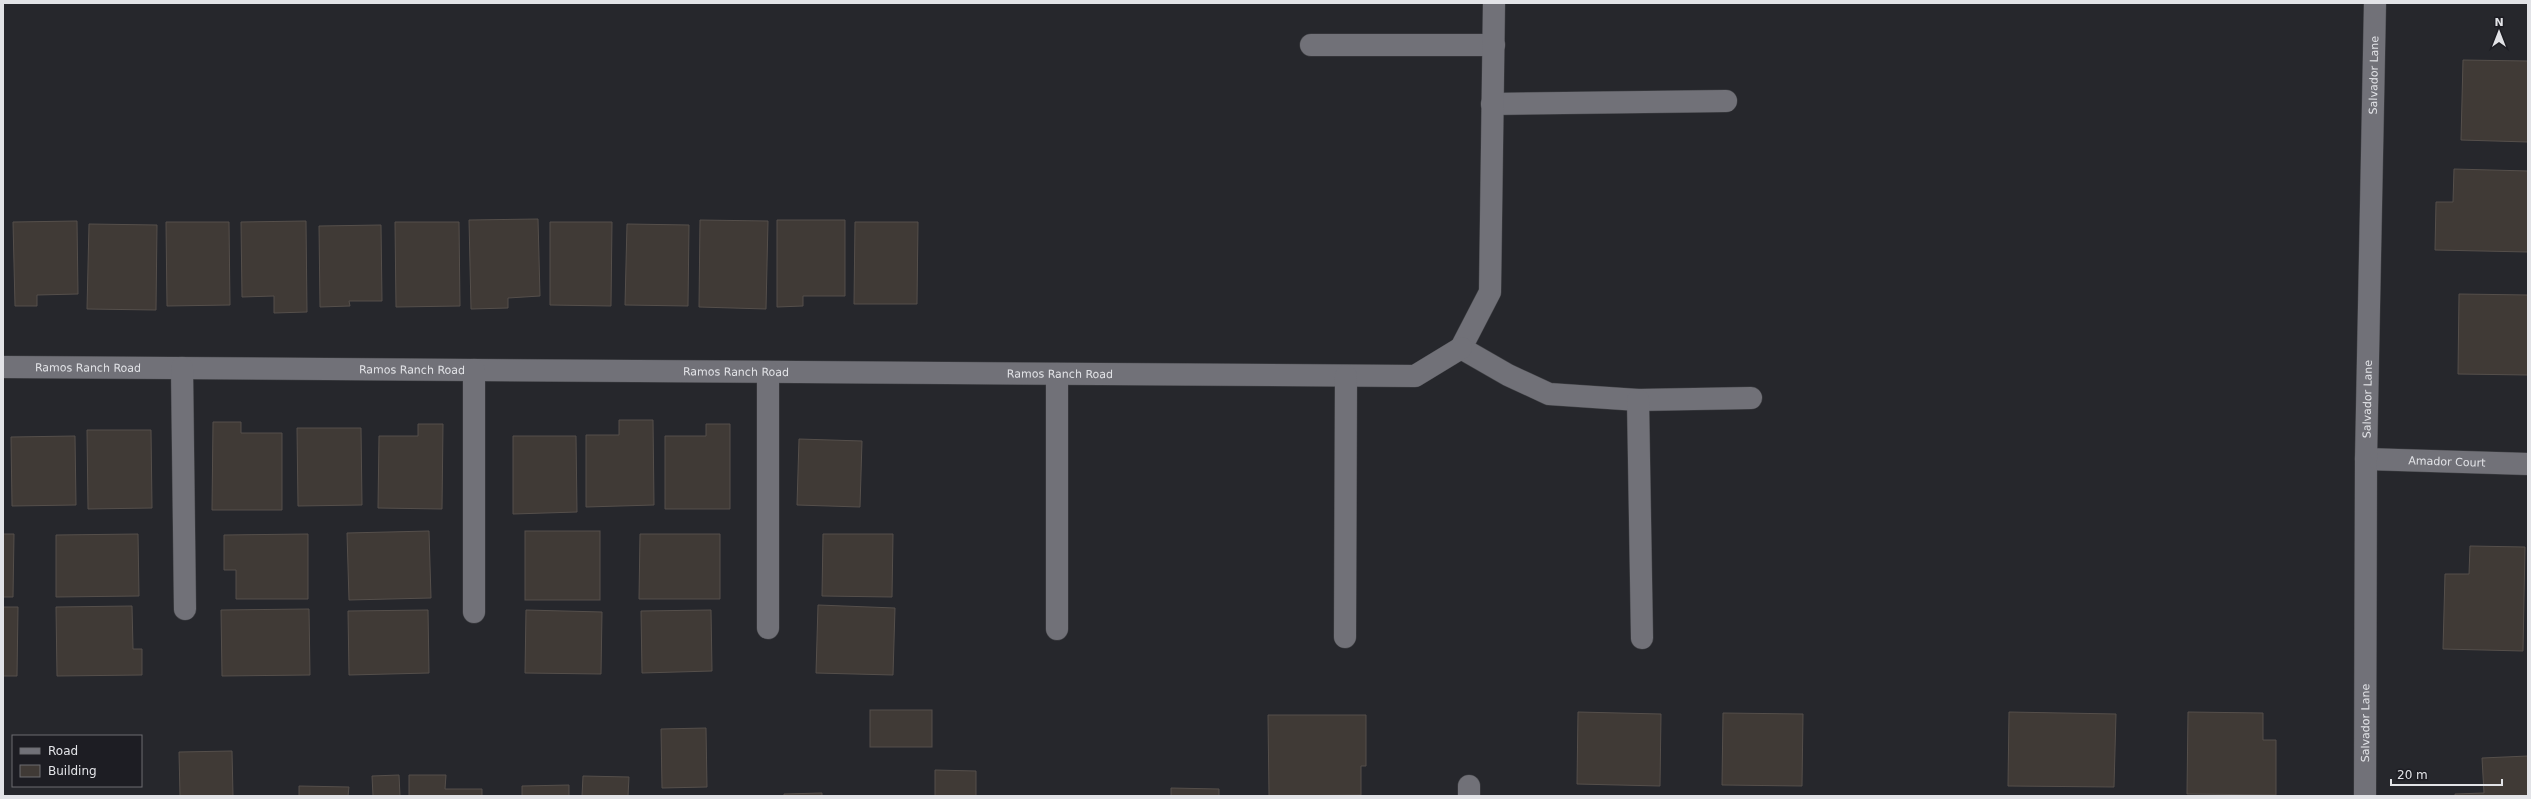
<svg xmlns="http://www.w3.org/2000/svg" width="2531" height="799" font-family="'DejaVu Sans',sans-serif">
<rect width="100%" height="100%" fill="#26272c"/>
<!-- building -->
<g fill="#403a36" stroke="#554f4b">
<path d="M2463,60L2528,61V142L2461,140Z"/>
<path d="M2454,169L2528,171V252L2435,250L2436,202H2453Z"/>
<path d="M538,219L540,296L508,298V308L471,309L469,220Z"/>
<path d="M700,220L768,221L766,309L699,307Z"/>
<path d="M777,220H845V296H803V306L777,307Z"/>
<path d="M77,221L78,294L37,295V306H15L13,222Z"/>
<path d="M306,221L307,312L274,313V296L242,297L241,222Z"/>
<path d="M166,222H229L230,305L167,306Z"/>
<path d="M395,222H459L460,306L396,307Z"/>
<path d="M550,222H612L611,306L550,305Z"/>
<path d="M855,222H918L917,304H854Z"/>
<path d="M89,224L157,225L156,310L87,309Z"/>
<path d="M627,224L689,225L688,306L625,305Z"/>
<path d="M381,225L382,301H349L350,306L320,307L319,226Z"/>
<path d="M2459,294L2528,295V375L2458,374Z"/>
<path d="M619,420H653L654,505L586,507V435H619Z"/>
<path d="M213,422H241V433H282V510H212Z"/>
<path d="M418,424H443L442,509L378,508L379,436H418Z"/>
<path d="M706,424H730V509H665V436H706Z"/>
<path d="M297,428H361L362,505L298,506Z"/>
<path d="M87,430H151L152,508L88,509Z"/>
<path d="M75,436L76,505L12,506L11,437Z"/>
<path d="M513,436H576L577,512L513,514Z"/>
<path d="M799,439L862,441L860,507L797,505Z"/>
<path d="M429,531L431,598L349,600L347,533Z"/>
<rect x="525" y="531" width="75" height="69"/>
<path d="M3,534H14L13,597H3Z"/>
<path d="M138,534L139,596L56,597V535Z"/>
<path d="M308,534V599H236V570H224V535Z"/>
<path d="M640,534H720V599H639Z"/>
<path d="M823,534H893L892,597L822,596Z"/>
<path d="M2470,546L2525,547L2523,651L2443,649L2445,574H2469Z"/>
<path d="M818,605L895,608L893,675L816,673Z"/>
<path d="M132,606L133,649H142V675L57,676L56,607Z"/>
<path d="M3,607H18L17,676H3Z"/>
<path d="M309,609L310,675L222,676L221,610Z"/>
<path d="M428,610L429,673L349,675L348,611Z"/>
<path d="M526,610L602,612L601,674L525,673Z"/>
<path d="M711,610L712,671L642,673L641,611Z"/>
<rect x="870" y="710" width="62" height="37"/>
<path d="M1578,712L1661,714L1660,786L1577,784Z"/>
<path d="M2009,712L2116,714L2114,787L2008,786Z"/>
<path d="M2188,712L2263,713V740H2276V795L2187,794Z"/>
<path d="M1723,713L1803,714L1802,786L1722,785Z"/>
<path d="M1268,715H1366V766H1361V795L1269,796Z"/>
<path d="M706,728L707,787L662,788L661,729Z"/>
<path d="M232,751L233,796H180L179,752Z"/>
<path d="M2528,756V796H2455V794L2484,793L2482,758Z"/>
<path d="M935,770L976,771V796H935Z"/>
<path d="M399,775L400,796H373L372,776Z"/>
<path d="M409,775H446L445,789H482V796H409Z"/>
<path d="M583,776L629,777L628,796H582Z"/>
<path d="M569,785V796H522V786Z"/>
<path d="M299,786L349,787L348,796H299Z"/>
<path d="M1171,788L1219,789V796H1171Z"/>
<path d="M822,793V796H784V794Z"/>
</g>
<g fill="none" stroke-linecap="round" stroke-linejoin="round">
<defs>
<g id="minor">
<path d="M1311,45H1494"/>
<path d="M1492,104L1726,101"/>
<path d="M1461,348L1490,292L1494,3"/>
<path d="M1461,348L1508,375L1549,394L1638,400L1751,398"/>
<path id="s1" d="M3,367L1415,376L1461,348"/>
<path d="M182,368L185,609"/>
<path d="M474,370V612"/>
<path d="M1057,374V629"/>
<path d="M1638,400L1642,638"/>
<path id="s2" d="M2366,459L2528,464"/>
<path d="M768,628V372"/>
<path d="M1345,637L1346,376"/>
<path d="M1469,796V786"/>
<path id="s3" d="M2365,796L2366,459L2375,3"/>
</g>
</defs>
<!-- minor casing -->
<use href="#minor" stroke="#424347" stroke-width="23"/>
<!-- minor -->
<use href="#minor" stroke="#717178" stroke-width="22"/>
</g>
<g text-anchor="middle" stroke-width="4" stroke-linejoin="round" paint-order="stroke">
<!-- street labels -->
<g font-size="11" fill="#e2e3e7" stroke="#1d1d23">
<text dy="4" stroke="none"><textPath href="#s3" startOffset="721">Salvador Lane</textPath></text>
<text dy="4" stroke="none"><textPath href="#s1" startOffset="85">Ramos Ranch Road</textPath></text>
<text dy="4" stroke="none"><textPath href="#s1" startOffset="409">Ramos Ranch Road</textPath></text>
<text dy="4" stroke="none"><textPath href="#s1" startOffset="733">Ramos Ranch Road</textPath></text>
<text dy="4" stroke="none"><textPath href="#s1" startOffset="1057">Ramos Ranch Road</textPath></text>
<text dy="4" stroke="none"><textPath href="#s3" startOffset="397">Salvador Lane</textPath></text>
<text dy="4" stroke="none"><textPath href="#s2" startOffset="81">Amador Court</textPath></text>
<text dy="4" stroke="none"><textPath href="#s3" startOffset="73">Salvador Lane</textPath></text>
</g>
</g>
<!-- border -->
<rect width="2531" height="799" fill="none" stroke="#e2e3e7" stroke-width="8"/>
<!-- legend -->
<rect x="12" y="735" width="130" height="52" fill="#1d1d23" stroke="#6c6c71"/>
<rect x="20" y="748" width="20" height="6" fill="#717178" stroke="#6c6c71"/>
<text x="48" y="755" font-size="12" fill="#e2e3e7">Road</text>
<rect x="20" y="765" width="20" height="12" fill="#403a36" stroke="#6c6c71"/>
<text x="48" y="775" font-size="12" fill="#e2e3e7">Building</text>
<!-- north arrow -->
<g transform="translate(2499 32)" stroke="#1d1d23" stroke-width="3" paint-order="stroke">
<path d="M0-3L7 15L0 10L-7 15Z" fill="#e2e3e7"/>
<text y="-6" font-size="11" font-weight="bold" text-anchor="middle" fill="#e2e3e7">N</text>
</g>
<!-- scale -->
<path d="M2391 779v6h111v-6" fill="none" stroke="#e2e3e7" stroke-width="2"/>
<text x="2397" y="779" font-size="12" fill="#e2e3e7" stroke="#1d1d23" stroke-width="3" paint-order="stroke">20 m</text>
</svg>
